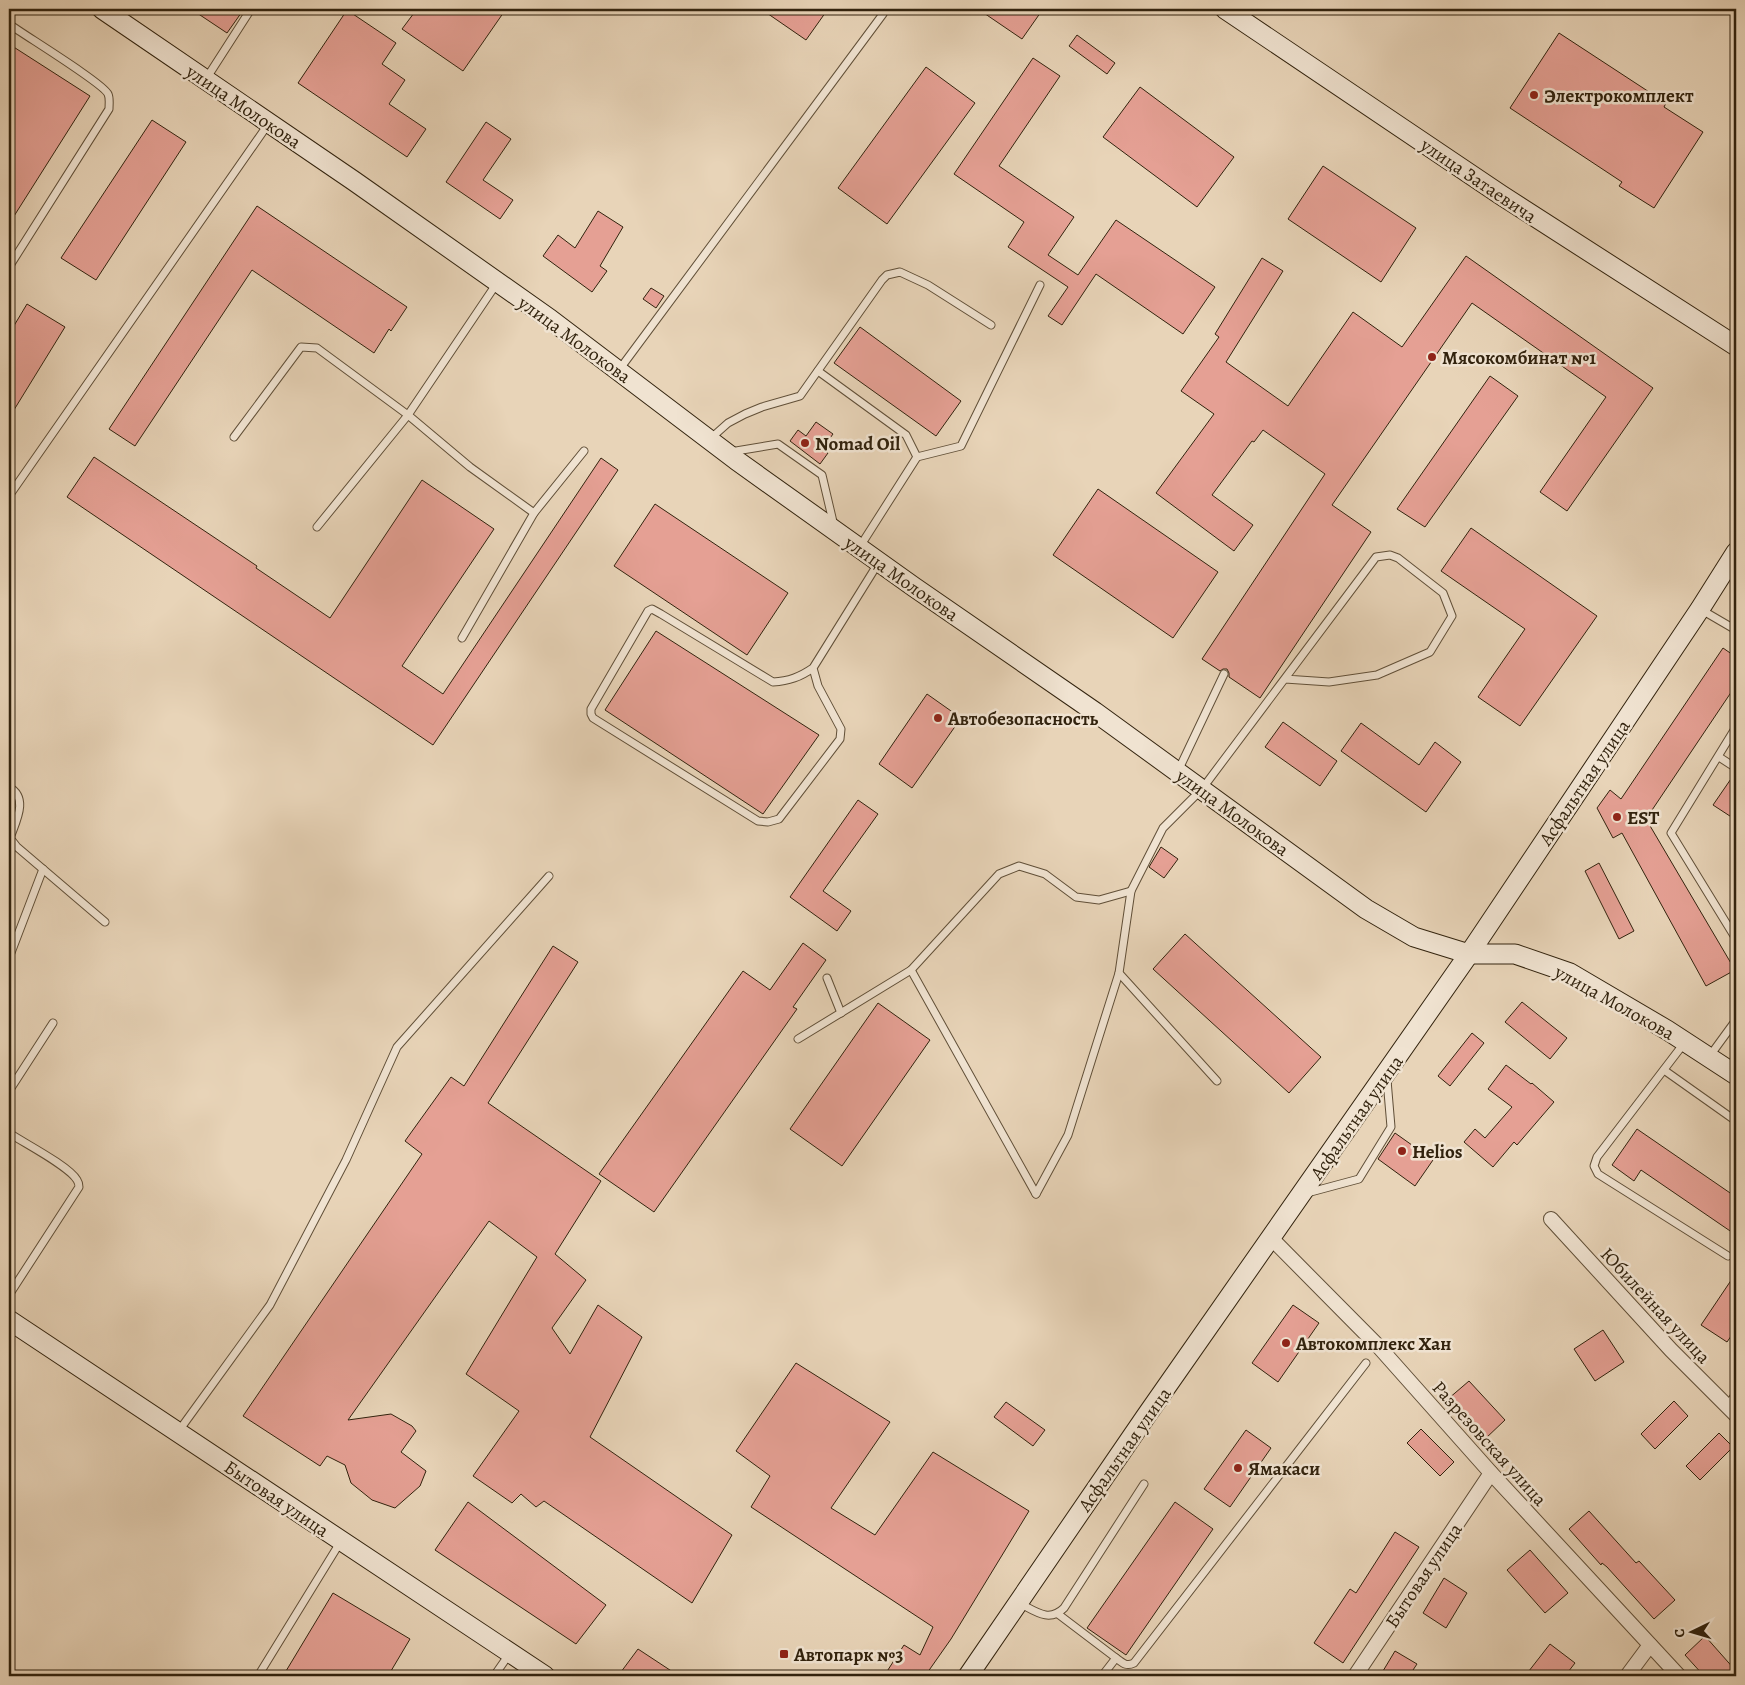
<svg xmlns="http://www.w3.org/2000/svg" width="1745" height="1685" font-family="Alegreya,serif">
<rect width="100%" height="100%" fill="#e8d4b8"/>
<filter id="stains"><feTurbulence type="fractalNoise" baseFrequency=".004" numOctaves="4"/><feColorMatrix values="0 0 0 0 .2 0 0 0 0 .09 0 0 0 0 .02 0 0 0 .5 -.17"/></filter>
<radialGradient id="worn" r=".72"><stop offset=".6" stop-color="#630" stop-opacity="0"/><stop offset="1" stop-color="#630" stop-opacity=".3"/></radialGradient>
<!-- building -->
<g fill="#e5a094" stroke="#32230e">
<path d="M191,9H244L227,33Z"/>
<path d="M417,9H506L463,71L402,29Z"/>
<path d="M761,9H828L806,40Z"/>
<path d="M978,9H1043L1022,39Z"/>
<path d="M347,10L396,43L382,64L405,80L389,104L426,129L407,157L298,83Z"/>
<path d="M1559,33L1666,103L1664,107L1703,132L1654,208L1619,186L1622,182L1510,108Z"/>
<path d="M1077,35L1115,63L1107,74L1069,46Z"/>
<path d="M9,44L90,96L9,224Z"/>
<path d="M1033,58L1060,76L999,166L1074,217L1048,255L1078,275L1116,220L1215,287L1183,334L1096,274L1062,325L1048,316L1068,287L1008,247L1024,222L954,174Z"/>
<path d="M926,67L975,103L887,224L838,188Z"/>
<path d="M1140,87L1234,157L1197,207L1103,137Z"/>
<path d="M152,120L186,142L96,280L61,258Z"/>
<path d="M486,122L511,139L483,180L513,200L500,219L446,182Z"/>
<path d="M1323,166L1416,228L1381,282L1288,219Z"/>
<path d="M257,206L407,307L391,331L389,329L374,353L252,270L135,446L109,429Z"/>
<path d="M598,211L623,227L600,266L607,271L592,292L543,256L558,235L575,248Z"/>
<path d="M1466,256L1653,388L1567,511L1540,492L1606,397L1472,303L1332,505L1371,532L1260,698L1229,677V673L1227,669H1223L1220,671L1202,659L1325,474L1263,430L1254,442L1252,441L1212,495L1253,525L1234,551L1156,493L1214,414L1181,391L1219,337L1215,334L1262,258L1283,271L1226,362L1288,406L1353,312L1402,347Z"/>
<path d="M651,288L664,296L656,308L643,299Z"/>
<path d="M27,304L65,327L9,418V334Z"/>
<path d="M860,327L961,401L936,436L834,363Z"/>
<path d="M1490,376L1518,396L1425,527L1397,509Z"/>
<path d="M816,422L833,434L822,449L828,453L820,464L790,441L798,430L806,436Z"/>
<path d="M94,457L257,566L256,568L330,618L422,480L494,529L402,666L443,694L601,458L618,470L433,745L67,497Z"/>
<path d="M1098,489L1218,572L1173,638L1053,555Z"/>
<path d="M655,504L788,593L747,655L614,566Z"/>
<path d="M1471,528L1597,616L1520,726L1478,697L1525,629L1441,571Z"/>
<path d="M656,631L819,735L763,814L605,710Z"/>
<path d="M1723,648L1736,657V685L1646,819L1735,970L1706,986L1622,833L1613,838L1597,808L1610,790L1621,799Z"/>
<path d="M927,694L961,718L912,788L879,764Z"/>
<path d="M1283,722L1337,761L1320,786L1265,747Z"/>
<path d="M1361,723L1419,765L1435,742L1461,762L1426,812L1341,751Z"/>
<path d="M1735,773H1736V820L1713,805Z"/>
<path d="M858,800L878,814L823,891L851,911L837,931L790,897Z"/>
<path d="M1161,847L1178,859L1164,878L1149,867Z"/>
<path d="M1599,863L1634,931L1619,939L1585,871Z"/>
<path d="M1185,934L1321,1057L1289,1093L1153,969Z"/>
<path d="M803,943L826,960L793,1007L797,1009L654,1212L599,1174L743,971L770,990Z"/>
<path d="M553,946L578,962L488,1103L601,1181L555,1254L586,1280L552,1328L570,1354L598,1305L642,1337L590,1437L732,1535L692,1603L544,1501L536,1507L521,1494L512,1503L473,1476L519,1411L466,1374L537,1257L489,1221L348,1420L391,1414L412,1426L416,1431L401,1452L426,1471L420,1486L395,1508L372,1500L351,1483L345,1465L327,1456L320,1466L243,1416L422,1154L405,1141L451,1077L464,1086Z"/>
<path d="M1522,1002L1567,1038L1550,1059L1505,1022Z"/>
<path d="M878,1003L930,1040L842,1166L790,1129Z"/>
<path d="M1472,1033L1484,1043L1450,1086L1438,1076Z"/>
<path d="M1506,1065L1531,1084L1532,1083L1554,1102L1517,1145L1514,1142L1493,1167L1464,1142L1475,1129L1485,1138L1512,1107L1488,1089Z"/>
<path d="M1637,1129L1736,1197V1235L1641,1170L1634,1181L1612,1165Z"/>
<path d="M1395,1133L1433,1160L1415,1186L1378,1159Z"/>
<path d="M1736,1273V1329L1727,1342L1701,1325Z"/>
<path d="M1293,1305L1319,1323L1278,1382L1252,1363Z"/>
<path d="M1603,1330L1624,1362L1595,1381L1574,1349Z"/>
<path d="M796,1363L890,1422L831,1508L875,1535L933,1452L1029,1511L951,1639L925,1676H884L904,1645L920,1655L933,1627L751,1507L770,1476L736,1451Z"/>
<path d="M1469,1381L1505,1420L1485,1439L1448,1399Z"/>
<path d="M1674,1401L1688,1416L1655,1449L1641,1434Z"/>
<path d="M1006,1402L1045,1430L1033,1446L994,1417Z"/>
<path d="M1421,1429L1454,1462L1440,1476L1407,1443Z"/>
<path d="M1246,1430L1271,1448L1230,1507L1204,1489Z"/>
<path d="M1719,1433L1733,1447L1700,1480L1686,1466Z"/>
<path d="M468,1502L606,1605L576,1644L435,1550Z"/>
<path d="M1175,1502L1213,1529L1126,1655L1087,1628Z"/>
<path d="M1589,1511L1636,1563L1639,1561L1675,1600L1654,1619L1607,1567L1602,1563L1601,1565L1569,1529Z"/>
<path d="M1395,1532L1419,1547L1343,1663L1314,1643L1350,1589L1356,1593Z"/>
<path d="M1530,1550L1568,1593L1545,1613L1507,1570Z"/>
<path d="M1444,1578L1467,1593L1446,1628L1423,1613Z"/>
<path d="M333,1593L410,1639L388,1676H283Z"/>
<path d="M1705,1636L1736,1671V1676H1704L1685,1655Z"/>
<path d="M1550,1644L1575,1663L1565,1676H1525Z"/>
<path d="M638,1649L679,1676H618Z"/>
<path d="M1395,1651L1417,1664L1409,1676H1380Z"/>
</g>
<g fill="none" stroke-linecap="round" stroke-linejoin="round">
<defs>
<g id="lane">
<path d="M9,24C24,35 103,83 108,94C110,98 109,104 109,109L9,267"/>
<path d="M206,79L251,9"/>
<path d="M619,370L883,14L885,9"/>
<path d="M818,371L906,435L917,457"/>
<path d="M234,437L301,347L317,348L408,415L470,467L534,513L462,638"/>
<path d="M710,439L728,423L745,414L762,407L800,396L882,280L887,275L900,272L928,285L991,325"/>
<path d="M730,452L778,444L822,475L834,526"/>
<path d="M9,496L269,123"/>
<path d="M534,513L584,451"/>
<path d="M317,527L408,415L497,283"/>
<path d="M859,548L917,457L961,446L1040,285"/>
<path d="M1700,609L1736,630"/>
<path d="M813,668L818,686L841,729L840,739L779,819L768,822L758,821L593,718L591,714V709L648,611L652,609L661,614L773,682C789,681 800,677 813,668L879,562"/>
<path d="M1736,727L1671,833L1736,939"/>
<path d="M1719,757L1736,768"/>
<path d="M1178,771L1224,674"/>
<path d="M9,787C29,798 16,821 10,838L17,847L105,922"/>
<path d="M9,958L43,869"/>
<path d="M911,970L999,874L1019,866L1045,874L1076,897L1099,900L1131,891"/>
<path d="M827,978L841,1013"/>
<path d="M798,1039L911,970L1036,1194"/>
<path d="M1685,1042L1597,1157L1594,1166L1598,1174L1728,1256"/>
<path d="M1709,1057L1736,1020"/>
<path d="M1664,1070L1736,1121"/>
<path d="M1217,1081L1119,973L1131,891L1163,828L1202,789L1376,557L1390,555L1398,558L1443,593L1452,616L1430,652L1377,675L1329,682L1285,679"/>
<path d="M9,1091L53,1023"/>
<path d="M9,1133C24,1143 69,1166 77,1180C79,1183 79,1184 79,1187L9,1295"/>
<path d="M1307,1193L1359,1179L1391,1127L1387,1080"/>
<path d="M1036,1194L1068,1135L1119,973"/>
<path d="M1728,1406L1736,1393"/>
<path d="M178,1432L270,1305L346,1160L397,1047L549,876"/>
<path d="M1019,1603C1035,1611 1049,1623 1064,1608L1144,1484"/>
<path d="M1058,1614L1116,1658"/>
<path d="M258,1676L341,1541"/>
<path d="M494,1676L510,1653"/>
<path d="M799,1676L800,1675"/>
<path d="M1102,1676L1116,1658C1123,1663 1126,1667 1134,1663L1366,1363"/>
</g>
<g id="street">
<path d="M1551,1219L1671,1350L1736,1415"/>
<path d="M1271,1238L1379,1347L1491,1473L1679,1676"/>
<path d="M1355,1676L1491,1473"/>
<path d="M1627,1676L1650,1645"/>
</g>
<g id="secondary">
<path d="M102,9L354,181L550,319L736,460L914,587L1095,712L1366,909L1414,937L1469,954H1515L1570,973L1667,1030L1736,1075"/>
<path d="M1225,9L1501,195L1736,346"/>
<path d="M9,1320L545,1676"/>
<path d="M968,1676L1146,1416L1469,954L1700,609L1736,552"/>
</g>
</defs>
<!-- lane casing -->
<use href="#lane" stroke="#604f38" stroke-width="9"/>
<!-- street casing -->
<use href="#street" stroke="#604f38" stroke-width="16"/>
<!-- secondary casing -->
<use href="#secondary" stroke="#32230e" stroke-width="21"/>
<!-- lane -->
<use href="#lane" stroke="#f0e3d1" stroke-width="7"/>
<!-- street -->
<use href="#street" stroke="#f0e3d1" stroke-width="14"/>
<!-- secondary -->
<use href="#secondary" stroke="#f0e3d1" stroke-width="19"/>
</g>
<!-- markers -->
<g fill="#8f2418" stroke="#f0e3d1" stroke-width="2">
<circle cx="1534" cy="95" r="5"/>
<circle cx="1432" cy="357" r="5"/>
<circle cx="805" cy="443" r="5"/>
<circle cx="938" cy="718" r="5"/>
<circle cx="1617" cy="817" r="5"/>
<circle cx="1402" cy="1151" r="5"/>
<circle cx="1286" cy="1343" r="5"/>
<circle cx="1238" cy="1468" r="5"/>
<rect x="779" y="1649" width="10" height="10" rx="2.5"/>
</g>
<g text-anchor="middle" stroke-width="5" stroke-linejoin="round" paint-order="stroke">
<!-- poi labels -->
<g font-size="19" font-weight="bold" fill="#32230e" stroke="#f0e3d1" text-anchor="start">
<text x="1544" y="102">Электрокомплект</text>
<text x="1442" y="364">Мясокомбинат №1</text>
<text x="815" y="450">Nomad Oil</text>
<text x="948" y="725">Автобезопасность</text>
<text x="1627" y="824">EST</text>
<text x="1412" y="1158">Helios</text>
<text x="1296" y="1350">Автокомплекс Хан</text>
<text x="1248" y="1475">Ямакаси</text>
<text x="794" y="1661">Автопарк №3</text>
</g>
<!-- street labels -->
<g font-size="19" fill="#32230e" stroke="#f0e3d1">
<text transform="translate(244 106) rotate(34)" y="7">улица Молокова</text>
<text transform="translate(1479 180) rotate(34)" y="7">улица Затаевича</text>
<text transform="translate(575 339) rotate(36)" y="7">улица Молокова</text>
<text transform="translate(902 578) rotate(35)" y="7">улица Молокова</text>
<text transform="translate(1584 782) rotate(-56)" y="7">Асфальтная улица</text>
<text transform="translate(1233 812) rotate(36)" y="7">улица Молокова</text>
<text transform="translate(1615 1002) rotate(29)" y="7">улица Молокова</text>
<text transform="translate(1356 1117) rotate(-55)" y="7">Асфальтная улица</text>
<text transform="translate(1656 1305) rotate(47)" y="7">Юбилейная улица</text>
<text transform="translate(1490 1443) rotate(48)" y="7">Разрезовская улица</text>
<text transform="translate(1124 1449) rotate(-55)" y="7">Асфальтная улица</text>
<text transform="translate(277 1498) rotate(34)" y="7">Бытовая улица</text>
<text transform="translate(1423 1575) rotate(-56)" y="7">Бытовая улица</text>
</g>
</g>
<!-- margin -->
<rect width="1745" height="1685" fill="none" stroke="#e8d4b8" stroke-width="30"/>
<rect x="10" y="10" width="1725" height="1665" fill="none" stroke="#32230e" stroke-width="2.5"/>
<rect x="15" y="15" width="1715" height="1655" fill="none" stroke="#32230e"/>
<!-- north arrow -->
<g transform="translate(1692 1632) rotate(265)" stroke="#f0e3d1" stroke-width="4" paint-order="stroke">
<path d="M0-4L9 19L0 12L-9 19Z" fill="#32230e"/>
<text y="-8" font-size="14" font-weight="bold" text-anchor="middle" fill="#32230e">С</text>
</g>
<rect width="100%" height="100%" filter="url(#stains)"/>
<rect width="100%" height="100%" fill="url(#worn)"/>
</svg>
